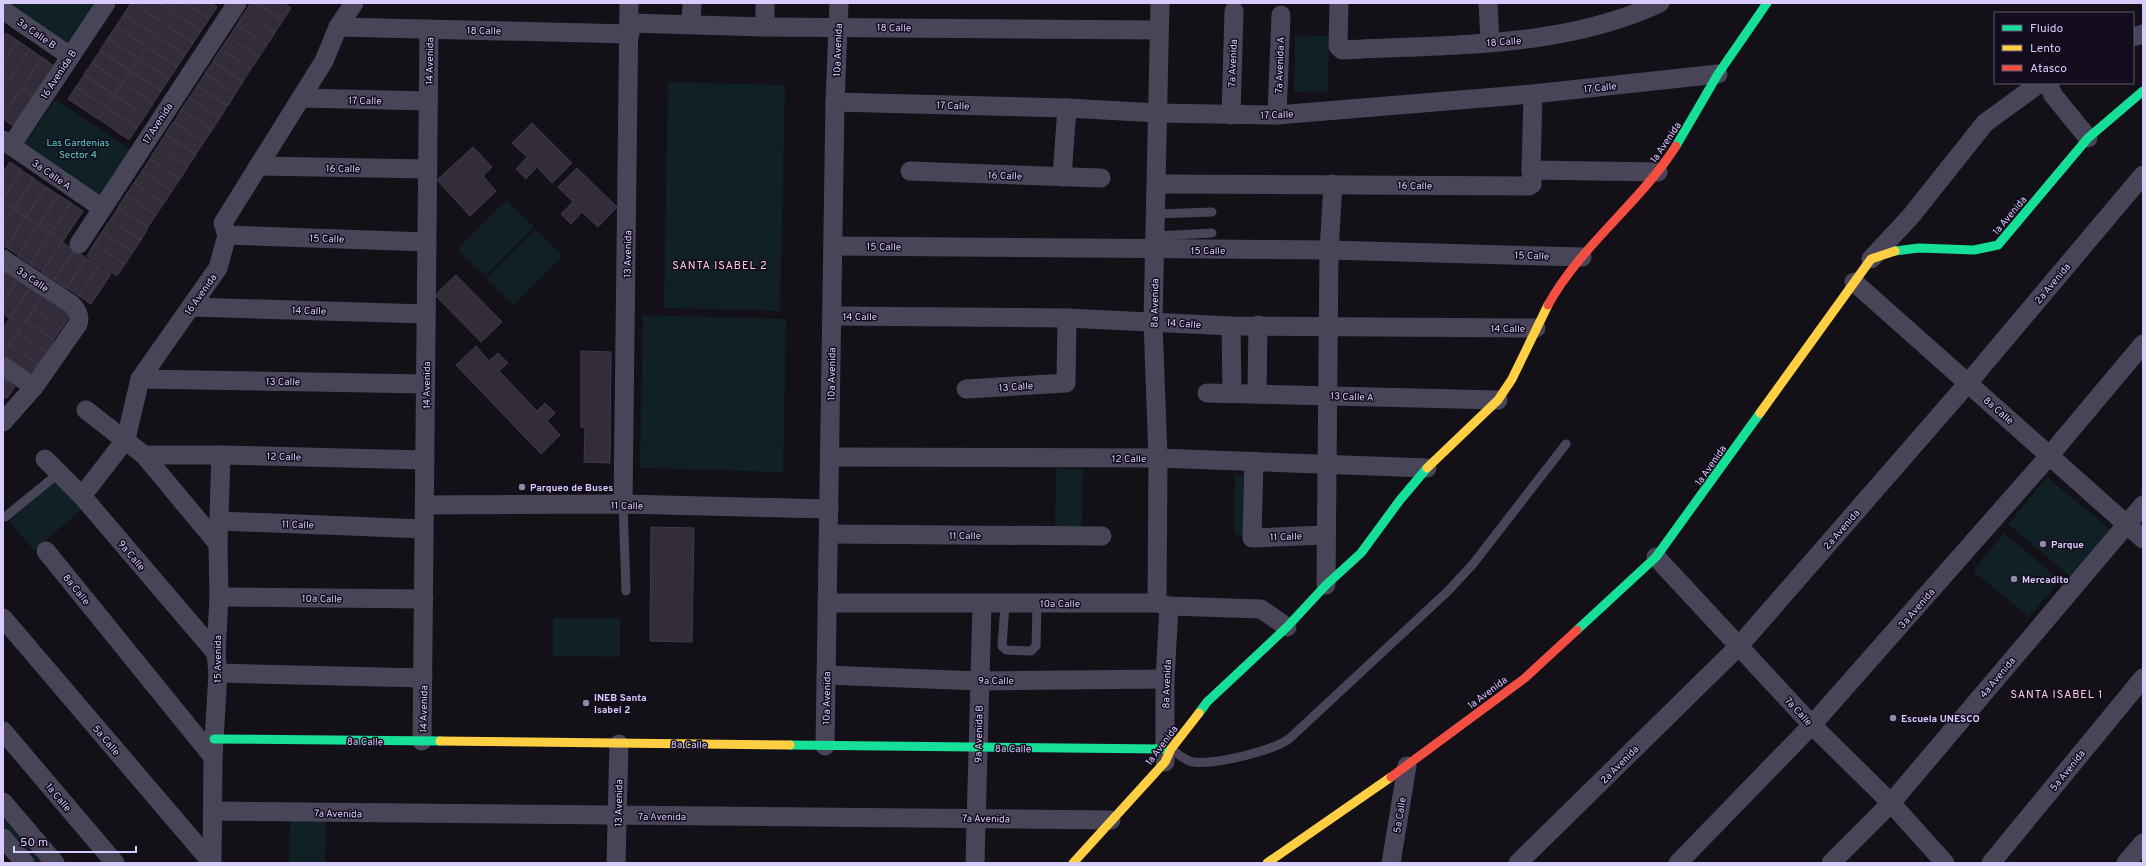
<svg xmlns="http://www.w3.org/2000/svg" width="2146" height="866" font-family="Overpass,sans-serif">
<rect width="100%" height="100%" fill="#131018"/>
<!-- green -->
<g fill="#102024">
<path d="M6,3H98L69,46Z"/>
<path d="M1295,35L1329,36L1328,93L1294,92Z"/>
<path d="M668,82L785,85L780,311L664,308Z"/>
<path d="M55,99L131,150L100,196L24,145Z"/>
<path d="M507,200L534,227L485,276L458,249Z"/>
<path d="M536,229L563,256L514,305L487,278Z"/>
<path d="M643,315L786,319L783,472L640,468Z"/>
<path d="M1056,468L1083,469L1082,530L1055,529Z"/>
<path d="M1235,475H1259V535H1234Z"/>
<path d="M2047,477L2110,529L2071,577L2008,524Z"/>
<path d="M56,478L82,509L34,550L8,520Z"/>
<path d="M2004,533L2060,580L2029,617L1973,571Z"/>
<path d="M553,618H620V657L553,656Z"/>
<path d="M3,801L55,863H25L3,838Z"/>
<path d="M290,818L326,819L325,863H289Z"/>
</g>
<!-- building -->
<g fill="#322c3b" stroke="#413a4c">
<path d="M131,3L162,22L154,34L124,14Z"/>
<path d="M134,3H159L170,10L162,22Z"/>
<path d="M159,3H175L170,10Z"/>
<path d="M176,3H185L209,19L201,31L171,11Z"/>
<path d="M186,3H211L217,7L209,19Z"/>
<path d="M251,3H256L283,21L275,32L245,12Z"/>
<path d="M257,3H283L291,8L283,20Z"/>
<path d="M171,11L201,31L193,43L163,23Z"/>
<path d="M244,13L275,33L267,45L237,25Z"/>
<path d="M124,14L154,34L146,46L116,26Z"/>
<path d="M163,23L193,43L185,55L155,35Z"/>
<path d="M237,25L267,45L259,57L229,37Z"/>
<path d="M116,26L146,47L138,58L108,38Z"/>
<path d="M6,33L18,41L3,63V37Z"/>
<path d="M155,35L185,55L177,67L147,47Z"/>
<path d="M229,37L259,57L251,69L221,49Z"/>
<path d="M108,38L138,59L130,70L100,50Z"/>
<path d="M18,41L30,49L10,79L3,75V63Z"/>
<path d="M147,47L177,67L169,79L139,59Z"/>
<path d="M30,49L42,58L22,87L10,79Z"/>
<path d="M221,49L251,69L243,81L213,61Z"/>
<path d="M100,51L130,71L122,83L92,62Z"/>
<path d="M42,57L54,66L34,95L22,88Z"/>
<path d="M139,59L169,79L161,91L131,71Z"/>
<path d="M213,62L243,82L235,94L205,73Z"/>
<path d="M92,63L122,83L114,95L84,74Z"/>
<path d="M131,71L161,91L153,103L123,83Z"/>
<path d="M205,74L235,94L228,106L197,86Z"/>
<path d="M84,75L114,95L106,107L76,87Z"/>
<path d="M3,76L9,80L3,89Z"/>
<path d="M9,80L21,88L3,115V89Z"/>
<path d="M123,83L153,104L145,116L115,95Z"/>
<path d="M197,86L227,106L220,118L189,98Z"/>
<path d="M76,87L106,107L98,119L68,99Z"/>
<path d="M21,88L33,96L13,126L3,119V116Z"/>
<path d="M115,95L145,116L137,128L107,107Z"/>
<path d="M189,98L220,118L212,130L181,110Z"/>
<path d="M107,108L137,128L129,140L99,119Z"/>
<path d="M181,110L212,130L204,142L174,122Z"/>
<path d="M173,122L204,142L196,154L165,134Z"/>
<path d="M532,123L572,163L552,183L537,167L526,179L516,169L527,157L512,143Z"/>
<path d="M165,135L196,155L188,166L158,146Z"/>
<path d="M157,147L188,167L180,179L150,159Z"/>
<path d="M473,147L492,167L483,176L496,191L470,216L437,180Z"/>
<path d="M150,159L180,179L172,191L142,171Z"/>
<path d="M10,162L22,170L3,198V173Z"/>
<path d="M577,168L617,207L598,227L582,212L571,224L561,214L573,202L558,187Z"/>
<path d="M22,171L34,178L14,208L3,201V199Z"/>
<path d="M142,171L172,191L164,203L134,183Z"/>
<path d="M34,179L46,187L26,217L14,209Z"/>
<path d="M134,183L164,203L156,215L126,195Z"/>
<path d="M47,187L58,195L38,225L26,217Z"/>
<path d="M59,195L71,203L51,233L39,225Z"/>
<path d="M126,195L156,215L148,227L118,207Z"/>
<path d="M3,202L14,209L3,225Z"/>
<path d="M71,203L83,211L63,241L51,233Z"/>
<path d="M118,208L148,228L141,240L110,220Z"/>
<path d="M14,209L26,217L6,247L3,246V225Z"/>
<path d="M26,217L38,225L18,255L6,247Z"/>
<path d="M110,220L141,240L133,252L102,232Z"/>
<path d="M38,225L50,234L30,264L18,256Z"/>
<path d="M102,232L133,252L125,264L94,244Z"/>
<path d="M50,233L62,241L42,271L30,264Z"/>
<path d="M62,242L74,250L54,280L42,272Z"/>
<path d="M94,244L125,264L117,276L87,256Z"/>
<path d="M75,250L86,258L66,288L54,280Z"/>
<path d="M87,258L99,266L79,296L67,288Z"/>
<path d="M99,266L111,274L91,304L79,296Z"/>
<path d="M5,272L17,280L3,302V276Z"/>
<path d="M456,275L502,322L481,342L435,295Z"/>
<path d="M18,280L30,288L9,318L3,314V302Z"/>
<path d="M30,288L42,296L22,326L10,318Z"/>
<path d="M42,297L70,316L62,328L34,309Z"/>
<path d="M34,309L62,328L54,339L26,321Z"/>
<path d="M9,319L21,327L3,354V328Z"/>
<path d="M26,321L54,340L46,352L18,333Z"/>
<path d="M18,333L46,352L38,364L10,345Z"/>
<path d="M10,345L38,364L30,376L3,357Z"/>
<path d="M476,346L489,361L498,353L508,363L499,371L537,411L545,403L555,413L547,421L560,435L541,454L456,365Z"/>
<path d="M581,351L611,352L610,463L584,462L585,428L581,427Z"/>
<path d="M3,378L15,387L7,398L3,396Z"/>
<path d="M651,527L694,528L692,642L650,641Z"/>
</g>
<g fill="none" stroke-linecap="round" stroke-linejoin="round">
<!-- lane -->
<g stroke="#494559" stroke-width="9">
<path d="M1156,214L1212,212"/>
<path d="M1156,236L1212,233"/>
<path d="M623,504L626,591"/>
<path d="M5,517L59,473"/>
<path d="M1005,604L1002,646L1006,650L1031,651L1036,646L1037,604"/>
<path d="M1171,749C1177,753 1185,761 1193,762C1214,765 1272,751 1289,739L1448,591L1473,564L1566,444"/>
</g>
<!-- street -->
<g stroke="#494559" stroke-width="19">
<path d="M1339,3L1338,46L1342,50C1448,44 1562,49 1660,3"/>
<path d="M1488,3L1490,42"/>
<path d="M3,10L70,56"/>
<path d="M630,23L765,27L1159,30"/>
<path d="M691,24L692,3"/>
<path d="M338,27L630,34"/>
<path d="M765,27V3"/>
<path d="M2133,37L2143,34"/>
<path d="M2048,83L2053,95L2088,138"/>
<path d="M301,98L428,101"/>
<path d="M835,102L1067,108L1158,113L1277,115L1533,94L1718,74"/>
<path d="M1231,115L1234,11"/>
<path d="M1277,115L1281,15"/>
<path d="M3,140L102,208"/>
<path d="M11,146L106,3"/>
<path d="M258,166L428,169"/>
<path d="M1531,170L1533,94"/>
<path d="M910,171L1101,178"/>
<path d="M1062,177L1067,108"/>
<path d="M1157,184L1529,186L1532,184L1531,170L1658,172"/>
<path d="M227,235L427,242"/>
<path d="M79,244L237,3"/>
<path d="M834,246L1329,250L1582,257"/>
<path d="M3,259L71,304C77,310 81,316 78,324L34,387L3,422"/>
<path d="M1871,259L1911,216L1985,123L2040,83"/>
<path d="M1854,282L2143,539"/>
<path d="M191,307L426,314"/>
<path d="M832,316L1067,318L1231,326L1536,328"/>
<path d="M1231,326L1232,393"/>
<path d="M3,366L34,387"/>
<path d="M140,379L426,384"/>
<path d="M966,389L1066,383L1067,318"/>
<path d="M1207,393L1498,400"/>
<path d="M1257,394L1258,325"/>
<path d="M86,410L144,455L218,544"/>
<path d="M144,455H221L425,460"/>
<path d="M830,457L1158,458L1427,468"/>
<path d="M45,459L82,496L216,653"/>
<path d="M1254,461L1252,538L1325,535"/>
<path d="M82,496L126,439L140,379L218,268L227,235L223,223L324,61L338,27L354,3"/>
<path d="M623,504L629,3"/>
<path d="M425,505L623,504L829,509"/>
<path d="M219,521L424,529"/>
<path d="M829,534L1102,536"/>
<path d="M46,551L213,757"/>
<path d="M1656,557L1812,725L1891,803L1945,863"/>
<path d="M1326,585L1329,250L1333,184"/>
<path d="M219,597L424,599"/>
<path d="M827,603H1157L1169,606L1261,609L1287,627"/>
<path d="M1157,603L1158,458L1153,321L1160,3"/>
<path d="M3,618L212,863"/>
<path d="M218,673L423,678"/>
<path d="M826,675L979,681L1165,679"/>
<path d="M3,731L115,863"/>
<path d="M422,741L429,29"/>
<path d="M825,746L835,102L839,3"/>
<path d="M1165,762V679L1169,606"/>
<path d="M3,802L55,863"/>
<path d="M213,811L1111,820"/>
<path d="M3,838L25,863"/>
<path d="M212,863L213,757L218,673L216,653L219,597L218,544L221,455"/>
<path d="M616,863L619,744"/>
<path d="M975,863L982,604"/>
<path d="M1391,863L1407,766"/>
<path d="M1518,863L1739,646L1968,383L2143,175"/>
<path d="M1678,863L1812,725L2050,455L2143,344"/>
<path d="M1831,863L1891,803L2143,505"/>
<path d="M1991,863L2143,678"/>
<path d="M2126,863L2143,843"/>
</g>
<!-- fast -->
<g stroke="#16e098" stroke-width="9">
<path d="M1676,146L1718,74L1767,3"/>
<path d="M1895,251L1919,248L1974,250L1998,245L2088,138L2143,91"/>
<path d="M1577,630L1656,557L1760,413"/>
<path d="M1199,713L1207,702L1287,627L1326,585L1361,553L1400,500L1427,468"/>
<path d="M214,739L440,741"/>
<path d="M790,745L1164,749"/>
</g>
<!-- slow -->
<g stroke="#ffcf43" stroke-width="9">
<path d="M1760,413L1871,259L1895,251"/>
<path d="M1427,468L1498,400L1512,379L1548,305"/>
<path d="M440,741L790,745"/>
<path d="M1073,863L1165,762L1171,749L1199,713"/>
<path d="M1267,863L1391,777"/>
</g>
<!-- jam -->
<g stroke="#f24e42" stroke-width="9">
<path d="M1548,305C1581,245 1639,204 1676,146"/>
<path d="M1391,777L1525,678L1577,630"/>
</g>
</g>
<!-- markers -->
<g fill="#9389ac" stroke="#120c1c" stroke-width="1.5">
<circle cx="522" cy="487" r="4"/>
<circle cx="2043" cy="544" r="4"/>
<circle cx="2014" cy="579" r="4"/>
<circle cx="586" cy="703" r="4"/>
<circle cx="1893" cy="718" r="4"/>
</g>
<g text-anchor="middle" stroke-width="3" stroke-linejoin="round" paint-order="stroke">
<!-- street labels -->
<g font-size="10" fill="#d8cafc" stroke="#120c1c">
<text transform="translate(894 27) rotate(1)" y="4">18 Calle</text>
<text transform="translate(484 30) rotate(1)" y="4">18 Calle</text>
<text transform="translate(37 33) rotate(35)" y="4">3a Calle B</text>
<text transform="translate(1504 41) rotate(-4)" y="4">18 Calle</text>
<text transform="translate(837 50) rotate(-88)" y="4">10a Avenida</text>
<text transform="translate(429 61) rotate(-89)" y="4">14 Avenida</text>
<text transform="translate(1232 63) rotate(-88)" y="4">7a Avenida</text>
<text transform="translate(1279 65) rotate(-88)" y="4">7a Avenida A</text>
<text transform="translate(58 74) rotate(-57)" y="4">16 Avenida B</text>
<text transform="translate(1600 87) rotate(-6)" y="4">17 Calle</text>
<text transform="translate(365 100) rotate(1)" y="4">17 Calle</text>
<text transform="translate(953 105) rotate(2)" y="4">17 Calle</text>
<text transform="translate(1277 114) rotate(-2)" y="4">17 Calle</text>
<text transform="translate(157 123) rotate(-57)" y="4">17 Avenida</text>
<text transform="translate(1665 142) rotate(-56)" y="4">1a Avenida</text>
<text transform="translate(343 168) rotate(1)" y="4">16 Calle</text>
<text transform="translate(52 174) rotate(35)" y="4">3a Calle A</text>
<text transform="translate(1005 175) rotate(2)" y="4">16 Calle</text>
<text transform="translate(1415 185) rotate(1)" y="4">16 Calle</text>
<text transform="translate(2009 215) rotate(-50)" y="4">1a Avenida</text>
<text transform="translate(327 238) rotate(2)" y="4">15 Calle</text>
<text transform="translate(884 246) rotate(1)" y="4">15 Calle</text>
<text x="1208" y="254">15 Calle</text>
<text transform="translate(627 254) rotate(-89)" y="4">13 Avenida</text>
<text transform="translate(1532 255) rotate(2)" y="4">15 Calle</text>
<text transform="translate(33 279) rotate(34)" y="4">3a Calle</text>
<text transform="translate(2052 283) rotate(-50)" y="4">2a Avenida</text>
<text transform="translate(200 294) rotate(-55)" y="4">16 Avenida</text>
<text transform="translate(1154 303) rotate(-89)" y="4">8a Avenida</text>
<text transform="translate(309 310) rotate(2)" y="4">14 Calle</text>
<text x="860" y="320">14 Calle</text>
<text transform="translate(1184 323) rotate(4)" y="4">14 Calle</text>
<text x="1508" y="332">14 Calle</text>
<text transform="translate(831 374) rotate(-89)" y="4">10a Avenida</text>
<text transform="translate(283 381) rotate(1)" y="4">13 Calle</text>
<text transform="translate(426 385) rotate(-90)" y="4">14 Avenida</text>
<text transform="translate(1016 386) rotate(-4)" y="4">13 Calle</text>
<text transform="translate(1352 396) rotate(2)" y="4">13 Calle A</text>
<text transform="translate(1999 410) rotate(41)" y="4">8a Calle</text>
<text transform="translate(284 456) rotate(2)" y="4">12 Calle</text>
<text x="1129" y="462">12 Calle</text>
<text transform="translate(1710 465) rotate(-55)" y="4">1a Avenida</text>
<text transform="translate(627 505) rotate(1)" y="4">11 Calle</text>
<text transform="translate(298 524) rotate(2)" y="4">11 Calle</text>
<text transform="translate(1841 529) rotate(-49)" y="4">2a Avenida</text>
<text x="965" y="539">11 Calle</text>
<text transform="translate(1286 536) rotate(-2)" y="4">11 Calle</text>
<text transform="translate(132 555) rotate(50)" y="4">9a Calle</text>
<text transform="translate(77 589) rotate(51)" y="4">8a Calle</text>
<text transform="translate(322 598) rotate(1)" y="4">10a Calle</text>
<text x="1060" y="607">10a Calle</text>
<text transform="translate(1916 608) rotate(-49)" y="4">3a Avenida</text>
<text transform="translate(217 659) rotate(-90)" y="4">15 Avenida</text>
<text transform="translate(1997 677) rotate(-50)" y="4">4a Avenida</text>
<text x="996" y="684">9a Calle</text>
<text transform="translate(1166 684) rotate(-88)" y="4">8a Avenida</text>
<text transform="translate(1487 692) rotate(-37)" y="4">1a Avenida</text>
<text transform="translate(826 698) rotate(-89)" y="4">10a Avenida</text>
<text transform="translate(423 709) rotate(-89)" y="4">14 Avenida</text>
<text transform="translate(1799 711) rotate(47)" y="4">7a Calle</text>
<text transform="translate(978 734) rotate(-89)" y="4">9a Avenida B</text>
<text transform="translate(107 740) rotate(50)" y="4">5a Calle</text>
<text transform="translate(365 741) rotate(1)" y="4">8a Calle</text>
<text transform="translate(689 744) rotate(1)" y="4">8a Calle</text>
<text transform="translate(1161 745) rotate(-53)" y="4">1a Avenida</text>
<text transform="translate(1013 748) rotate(1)" y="4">8a Calle</text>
<text transform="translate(1619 764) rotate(-45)" y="4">2a Avenida</text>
<text transform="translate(2067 770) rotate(-51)" y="4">5a Avenida</text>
<text transform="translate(59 797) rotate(50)" y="4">1a Calle</text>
<text transform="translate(618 803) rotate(-89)" y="4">13 Avenida</text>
<text transform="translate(338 813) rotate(1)" y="4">7a Avenida</text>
<text transform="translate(1399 815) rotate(-81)" y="4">5a Calle</text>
<text x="662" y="820">7a Avenida</text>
<text transform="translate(986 818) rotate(1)" y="4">7a Avenida</text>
</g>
<!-- park labels -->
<g font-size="10" fill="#5bd8cd" stroke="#120c1c">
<text x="78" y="146">Las Gardenias<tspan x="78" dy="12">Sector 4</tspan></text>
</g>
<!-- poi labels -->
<g font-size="10" font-weight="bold" fill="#d8cafc" stroke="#120c1c" text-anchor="start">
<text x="530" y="491">Parqueo de Buses</text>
<text x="2051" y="548">Parque</text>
<text x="2022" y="583">Mercadito</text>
<text x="594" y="701">INEB Santa<tspan x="594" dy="12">Isabel 2</tspan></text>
<text x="1901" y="722">Escuela UNESCO</text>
</g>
<!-- neighbourhood labels -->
<g font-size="11" letter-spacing="1" fill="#fdcce3" stroke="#120c1c">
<text x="720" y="269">SANTA ISABEL 2</text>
<text x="2057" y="698">SANTA ISABEL 1</text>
</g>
</g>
<!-- border -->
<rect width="2146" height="866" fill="none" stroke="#d8cafc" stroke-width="8"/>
<!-- legend -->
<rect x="1994" y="12" width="140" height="72" fill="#120c1c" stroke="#615876"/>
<rect x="2002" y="25" width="20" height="6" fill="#16e098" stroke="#615876"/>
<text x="2030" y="32" font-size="12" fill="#d8cafc">Fluido</text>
<rect x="2002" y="45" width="20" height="6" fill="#ffcf43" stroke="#615876"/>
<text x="2030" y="52" font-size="12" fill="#d8cafc">Lento</text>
<rect x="2002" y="65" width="20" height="6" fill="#f24e42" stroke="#615876"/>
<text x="2030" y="72" font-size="12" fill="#d8cafc">Atasco</text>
<!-- scale -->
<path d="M14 846v6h122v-6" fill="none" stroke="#d8cafc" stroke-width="2"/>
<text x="20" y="846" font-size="12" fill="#d8cafc" stroke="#120c1c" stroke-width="3" paint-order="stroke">50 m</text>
</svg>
